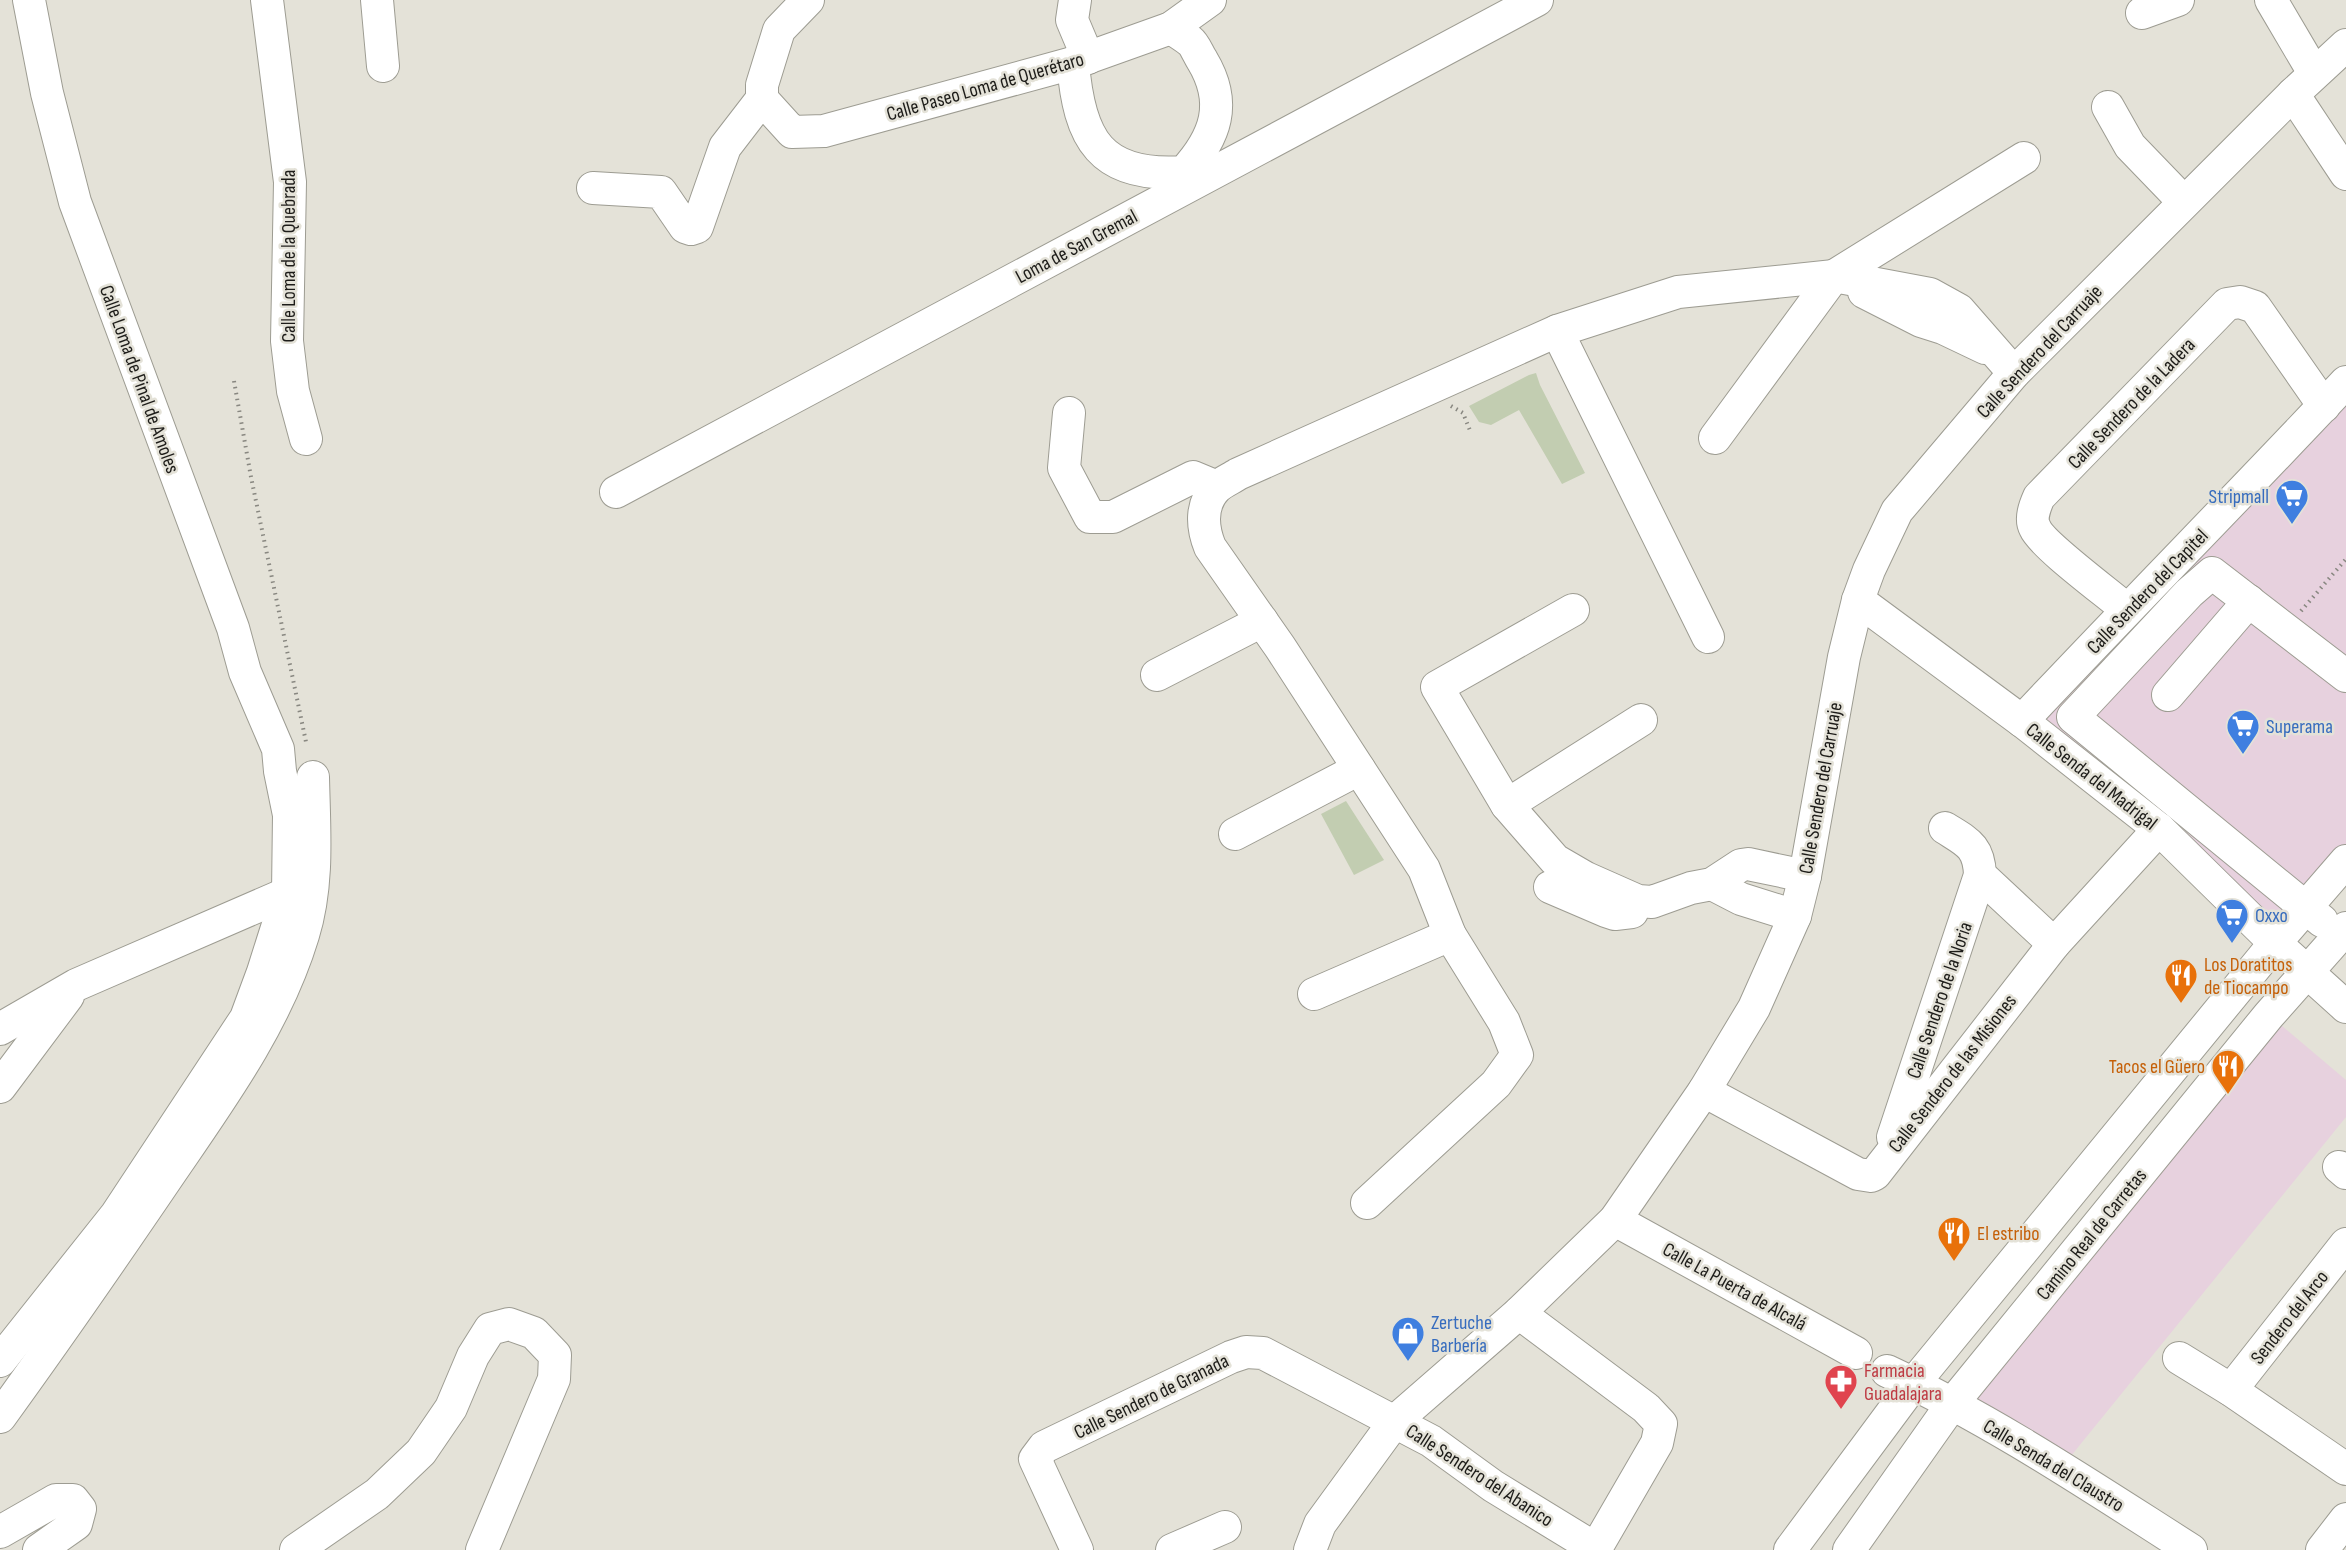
<svg xmlns="http://www.w3.org/2000/svg" width="2346" height="1550" font-family="'Sofia Sans Condensed',sans-serif">
<rect width="100%" height="100%" fill="#e4e2d8"/>
<!-- commercial -->
<g fill="#e7d1de">
<path d="M2346,382V861L2275,943L2022,721Z"/>
<path d="M2269,1015L2346,1080V1117L2062,1467L1952,1404Z"/>
</g>
<!-- green -->
<g fill="#c2cdb1">
<path d="M1536,373L1540,385L1585,473L1562,484L1519,410L1491,425L1479,422L1469,406L1529,375Z"/>
<path d="M1346,801L1384,860L1354,875L1321,814Z"/>
</g>
<g fill="none" stroke-linecap="round" stroke-linejoin="round">
<defs>
<g id="minor">
<path d="M267,0L290,182L287,341L293,391L306,439"/>
<path d="M377,0L383,66"/>
<path d="M1075,0L1072,20L1088,58"/>
<path d="M2271,0L2314,73"/>
<path d="M2142,13L2178,0"/>
<path d="M1073,63C1079,139 1100,178 1184,172C1216,137 1228,103 1202,60C1198,54 1195,45 1190,41C1184,36 1177,32 1171,28"/>
<path d="M2293,94L2346,174"/>
<path d="M762,99L792,132L824,131L1073,63L1171,28L1210,0"/>
<path d="M762,99V85L779,30L808,0"/>
<path d="M2108,107L2130,146L2184,202"/>
<path d="M593,188L661,192L685,227L691,229L697,227L725,147L762,99"/>
<path d="M1864,292L1921,321L1943,328L1985,348"/>
<path d="M1557,331L1708,637"/>
<path d="M1069,413L1064,468L1090,517H1113L1193,477L1217,487"/>
<path d="M1715,438L1834,276L2024,158"/>
<path d="M616,492L1537,0"/>
<path d="M1858,600L2022,721L2159,829L2275,943L2346,1007"/>
<path d="M2126,609C2109,594 2042,545 2035,528C2030,519 2035,506 2039,497L2227,304L2240,302L2255,307L2324,406"/>
<path d="M1573,610L1437,687L1507,805L1555,860L1586,878L1638,901L1652,902L1691,888L1712,884L1741,865L1748,864L1805,876"/>
<path d="M1157,675L1262,621"/>
<path d="M2168,695L2249,601"/>
<path d="M2022,721C2129,607 2239,496 2346,382"/>
<path d="M1507,805L1641,720"/>
<path d="M1235,834L1359,769"/>
<path d="M1980,875L2054,944"/>
<path d="M1712,884L1741,899L1795,916"/>
<path d="M1550,887L1606,911L1615,914L1632,912"/>
<path d="M2322,921L2073,717L2189,593L2212,573L2346,676"/>
<path d="M1314,994L1450,935"/>
<path d="M0,1029L76,985L288,893L301,890"/>
<path d="M0,1087L68,996"/>
<path d="M1704,1091L1858,1174L1871,1176L1875,1174L2054,944L2159,829"/>
<path d="M1893,1137L1980,875C1979,846 1967,842 1945,828"/>
<path d="M2339,1167L2346,1173"/>
<path d="M1367,1203L1496,1084L1517,1055L1504,1022L1450,935L1424,869L1280,647L1210,547C1202,527 1200,504 1217,487C1223,482 1232,478 1238,474L1557,331L1678,292L1834,276L1930,294L1959,310L2014,373"/>
<path d="M1615,1220L1856,1353"/>
<path d="M1519,1313L1646,1408L1661,1424L1657,1443L1595,1550"/>
<path d="M2179,1358L2231,1390L2346,1469"/>
<path d="M0,1361L116,1215L246,1018L263,972L288,893L289,815L280,771L278,749L245,672L233,628L75,202L47,93L29,0"/>
<path d="M1887,1371C1994,1421 2092,1487 2191,1550"/>
<path d="M2231,1390L2346,1244"/>
<path d="M0,1417C58,1337 114,1256 169,1175C221,1099 276,1024 303,935C319,884 314,829 313,777"/>
<path d="M0,1532L56,1500H73L80,1509L76,1524L39,1550"/>
<path d="M296,1550L377,1494L421,1452L451,1408L473,1356L490,1329L509,1324L534,1333L555,1355L554,1379L482,1550"/>
<path d="M1077,1550L1035,1459L1044,1447L1231,1357L1246,1352L1263,1353L1431,1441L1493,1486L1596,1549"/>
<path d="M1172,1550L1225,1527"/>
<path d="M1310,1550L1320,1524L1395,1421L1519,1313L1615,1220L1704,1091L1754,1008L1795,916L1805,876L1844,657L1858,600L1869,570L1897,511L2014,373L2293,94L2346,45"/>
<path d="M1790,1550L1914,1383L2275,943L2346,861"/>
<path d="M1849,1550L1952,1404L2269,1015L2346,928"/>
<path d="M2322,1550L2346,1519"/>
</g>
</defs>
<!-- minor casing -->
<use href="#minor" stroke="#9d9c92" stroke-width="34"/>
<!-- path -->
<g stroke="#888780" stroke-width="4" stroke-dasharray="1.5 4.5" stroke-linecap="butt">
<path d="M234,381L251,477L306,742"/>
<path d="M1451,406L1463,413L1471,433"/>
<path d="M2301,611L2346,559"/>
</g>
<!-- minor -->
<use href="#minor" stroke="#fff" stroke-width="32"/>
</g>
<!-- icons -->
<defs>
<symbol id="supermarket-pin" viewBox="-11 -11 22 30"><path d="M0 17L-7.5 6A9.5 9.5 0 1 1 7.5 6Z" fill="#3f7fe0" stroke="#e4e2d8"/><path d="M-6-5.5h2.5l.6 2H6L4.5 2H-2.5L-4.4-4H-6ZM-1.5 3.2a1.3 1.3 0 1 0 .1 0ZM3 3.2a1.3 1.3 0 1 0 .1 0Z" fill="#fff"/></symbol>
<symbol id="restaurant-pin" viewBox="-11 -11 22 30"><path d="M0 17L-7.5 6A9.5 9.5 0 1 1 7.5 6Z" fill="#e8710a" stroke="#e4e2d8"/><path d="M-5-6h1v4h1v-4h1v4h1v-4h1v5L-1.5 .5V6h-2V.5L-5-1ZM5-6V6H3V1.5H1.5Q1.5-4 5-6Z" fill="#fff"/></symbol>
<symbol id="shop-pin" viewBox="-11 -11 22 30"><path d="M0 17L-7.5 6A9.5 9.5 0 1 1 7.5 6Z" fill="#3f7fe0" stroke="#e4e2d8"/><path d="M-5-2.5h2.3a2.7 3.5 0 0 1 5.4 0H5L5.5 6h-11ZM-1.5-2.5h3a1.5 2.3 0 0 0-3 0Z" fill="#fff"/></symbol>
<symbol id="pharmacy-pin" viewBox="-11 -11 22 30"><path d="M0 17L-7.5 6A9.5 9.5 0 1 1 7.5 6Z" fill="#e0444e" stroke="#e4e2d8"/><path d="M-2-6h4v4h4v4h-4v4h-4v-4h-4v-4h4Z" fill="#fff"/></symbol>
</defs>
<g fill-rule="evenodd">
<use href="#supermarket-pin" x="2273" y="477" width="38" height="52"/>
<use href="#supermarket-pin" x="2224" y="707" width="38" height="52"/>
<use href="#supermarket-pin" x="2213" y="896" width="38" height="52"/>
<use href="#restaurant-pin" x="2162" y="956" width="38" height="52"/>
<use href="#restaurant-pin" x="2209" y="1047" width="38" height="52"/>
<use href="#restaurant-pin" x="1935" y="1214" width="38" height="52"/>
<use href="#shop-pin" x="1389" y="1314" width="38" height="52"/>
<use href="#pharmacy-pin" x="1822" y="1362" width="38" height="52"/>
</g>
<g text-anchor="middle" stroke-width="5" stroke-linejoin="round" paint-order="stroke">
<!-- street labels -->
<g font-size="20" fill="#1d1c19" stroke="#e4e2d8">
<text transform="translate(985 86) rotate(-16)" y="7">Calle Paseo Loma de Querétaro</text>
<text transform="translate(1076 246) rotate(-28)" y="7">Loma de San Gremal</text>
<text transform="translate(288 256) rotate(-90)" y="7">Calle Loma de la Quebrada</text>
<text transform="translate(2039 351) rotate(-47)" y="7">Calle Sendero del Carruaje</text>
<text transform="translate(140 379) rotate(70)" y="7">Calle Loma de Pinal de Amoles</text>
<text transform="translate(2131 403) rotate(-46)" y="7">Calle Sendero de la Ladera</text>
<text transform="translate(2147 591) rotate(-46)" y="7">Calle Sendero del Capitel</text>
<text transform="translate(2092 776) rotate(38)" y="7">Calle Senda del Madrigal</text>
<text transform="translate(1820 788) rotate(-80)" y="7">Calle Sendero del Carruaje</text>
<text transform="translate(1939 1000) rotate(-71)" y="7">Calle Sendero de la Noria</text>
<text transform="translate(1952 1073) rotate(-52)" y="7">Calle Sendero de las Misiones</text>
<text transform="translate(2091 1234) rotate(-51)" y="7">Camino Real de Carretas</text>
<text transform="translate(1735 1286) rotate(29)" y="7">Calle La Puerta de Alcalá</text>
<text transform="translate(2289 1317) rotate(-52)" y="7">Sendero del Arco</text>
<text transform="translate(1151 1396) rotate(-26)" y="7">Calle Sendero de Granada</text>
<text transform="translate(2054 1465) rotate(31)" y="7">Calle Senda del Claustro</text>
<text transform="translate(1480 1475) rotate(33)" y="7">Calle Sendero del Abanico</text>
</g>
<!-- shop labels -->
<g font-size="20" fill="#366cbe" stroke="#e4e2d8" text-anchor="start">
<text x="2269" y="503" text-anchor="end">Stripmall</text>
<text x="2266" y="733">Superama</text>
<text x="2255" y="922">Oxxo</text>
<text x="1431" y="1329">Zertuche<tspan x="1431" dy="23">Barbería</tspan></text>
</g>
<!-- food labels -->
<g font-size="20" fill="#c56008" stroke="#e4e2d8" text-anchor="start">
<text x="2204" y="971">Los Doratitos<tspan x="2204" dy="23">de Tiocampo</tspan></text>
<text x="2205" y="1073" text-anchor="end">Tacos el Güero</text>
<text x="1977" y="1240">El estribo</text>
</g>
<!-- health labels -->
<g font-size="20" fill="#be3a42" stroke="#e4e2d8" text-anchor="start">
<text x="1864" y="1377">Farmacia<tspan x="1864" dy="23">Guadalajara</tspan></text>
</g>
</g>
</svg>
